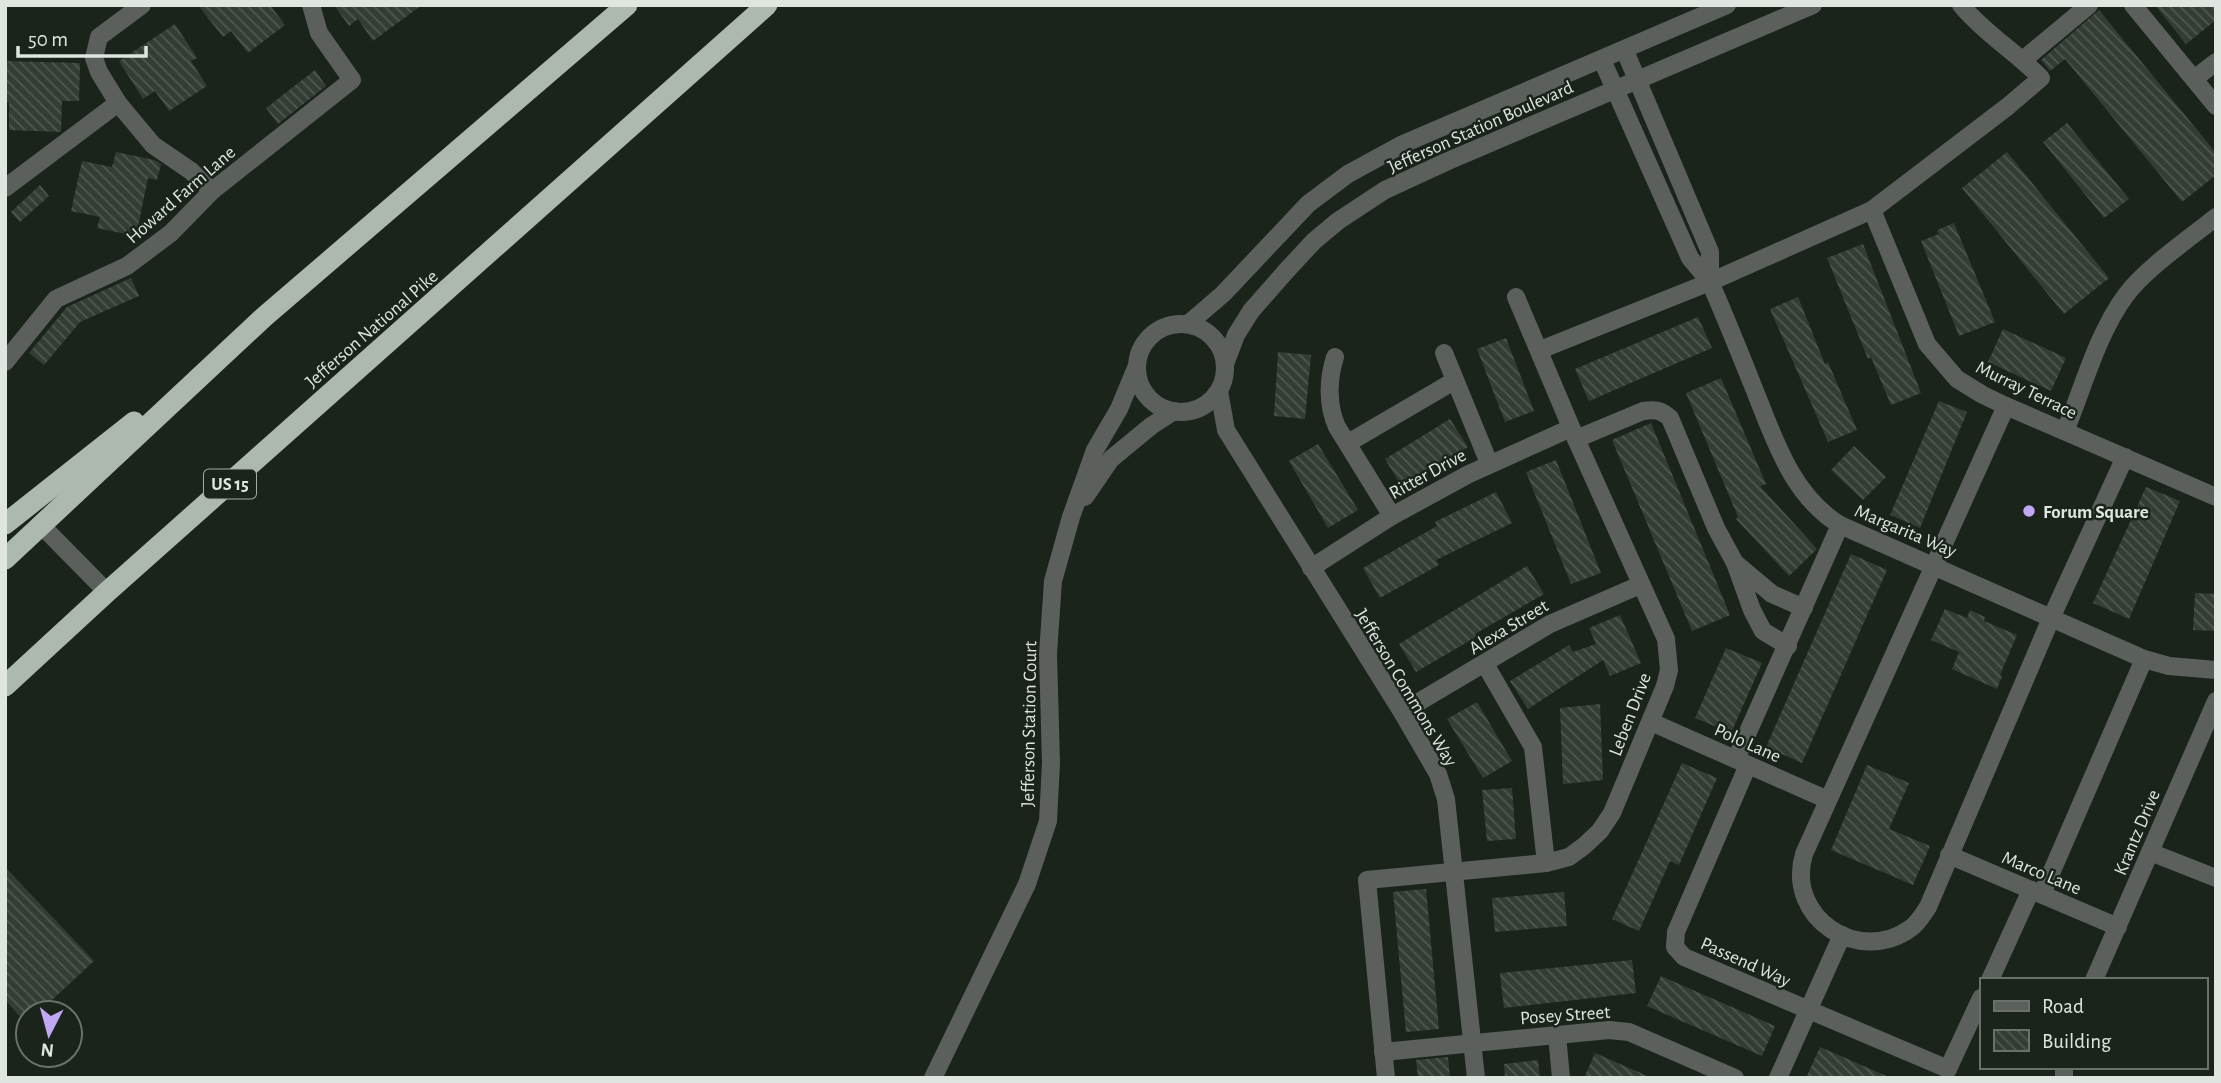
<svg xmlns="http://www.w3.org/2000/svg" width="2221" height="1083" font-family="'Alegreya Sans',sans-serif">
<defs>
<pattern id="building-back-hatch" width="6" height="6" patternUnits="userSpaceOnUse" patternTransform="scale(1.75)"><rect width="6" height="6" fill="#333d34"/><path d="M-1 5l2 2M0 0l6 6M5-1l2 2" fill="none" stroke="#505951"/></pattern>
</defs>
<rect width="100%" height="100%" fill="#1a241b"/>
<!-- building -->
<g fill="url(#building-back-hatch)">
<path d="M198,5H270L285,25L248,53L231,31L223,37Z"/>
<path d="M334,5H422L373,41L358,19L349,26Z"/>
<path d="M2155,5H2216V20L2186,44Z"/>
<path d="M2099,10L2216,153V175L2182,202L2065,59L2050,71L2041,60Z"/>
<path d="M175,24L197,58L191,61L207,86L169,111L155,91L143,99L119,61Z"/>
<path d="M5,61L80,63L79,101H62L61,132L9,130V102L5,101Z"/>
<path d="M315,70L326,86L278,124L266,108Z"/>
<path d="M2067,123L2129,199L2104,218L2043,142Z"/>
<path d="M116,152L154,160L161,164L157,180L148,178L136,236L97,228L100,217L71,211L82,161L112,167Z"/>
<path d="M2007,152L2109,278L2064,314L1962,188Z"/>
<path d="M40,185L49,196L20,222L11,212Z"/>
<path d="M1954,223L1995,322L1959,336L1921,241L1939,234L1937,230Z"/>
<path d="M1863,244L1921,393L1891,405L1871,357L1868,359L1827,258Z"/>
<path d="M131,278L139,296L80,322L44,365L29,353L67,307Z"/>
<path d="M1798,297L1825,364L1828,362L1857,430L1828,442L1770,309Z"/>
<path d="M1698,317L1712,348L1589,401L1575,369Z"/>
<path d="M2003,329L2066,358L2051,391L1988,362Z"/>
<path d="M1506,338L1534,411L1505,422L1477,349Z"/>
<path d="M1278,352L1311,355L1305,419L1274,416Z"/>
<path d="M1721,378L1766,484L1760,486L1817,549L1789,576L1736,519L1738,517L1686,393Z"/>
<path d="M1939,401L1967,412L1920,528L1890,515Z"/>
<path d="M1450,419L1468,447L1402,487L1385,459Z"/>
<path d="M1651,423L1730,615L1692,631L1612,440Z"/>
<path d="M1318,444L1358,510L1328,528L1289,461Z"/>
<path d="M1854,446L1886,477L1863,500L1831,470Z"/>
<path d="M1556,460L1601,573L1571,584L1526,472Z"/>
<path d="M2146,487L2180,501L2129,619L2093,603Z"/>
<path d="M1496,492L1512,523L1436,560L1439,565L1380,598L1363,568L1437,526L1435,522Z"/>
<path d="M1851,554L1887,570L1802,763L1766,747Z"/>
<path d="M1527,566L1544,594L1475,634L1476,637L1416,672L1399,644Z"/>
<path d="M2195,593L2216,594V631L2193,630Z"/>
<path d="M1945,609L1967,618L1970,610L1985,617L1984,621L2017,635L2000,675L2002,676L1997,689L1952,669L1959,652L1931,640Z"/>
<path d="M1620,615L1641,663L1610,676L1603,660L1528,709L1510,681L1569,645L1573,652L1596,644L1589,628Z"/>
<path d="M1726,648L1762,663L1731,733L1695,718Z"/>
<path d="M1477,702L1512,761L1483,778L1447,719Z"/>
<path d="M1600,704L1603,780L1563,784L1560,708Z"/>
<path d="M1682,763L1717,778L1679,865L1670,861L1639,931L1612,919Z"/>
<path d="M1867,765L1909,783L1889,829L1930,846L1913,885L1831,850Z"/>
<path d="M1512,788L1516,839L1487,841L1482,790Z"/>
<path d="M5,867L94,961L38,1013H28V1025L5,1000Z"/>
<path d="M1426,889L1439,1029L1406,1032L1393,892Z"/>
<path d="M1564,892L1567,926L1495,932L1492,898Z"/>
<path d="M1632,960L1636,993L1504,1008L1500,973Z"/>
<path d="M1661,976L1775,1026L1762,1056L1647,1006Z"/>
<path d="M1820,1047L1834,1053L1891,1078H1806Z"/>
<path d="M1595,1053L1611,1060L1652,1078H1584Z"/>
<path d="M1448,1057L1450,1078H1418L1416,1060Z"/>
<path d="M1538,1060L1540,1078H1505L1504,1064Z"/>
</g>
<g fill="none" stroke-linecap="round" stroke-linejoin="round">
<!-- minor -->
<g stroke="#5b605c" stroke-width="18">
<path d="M142,5L99,37L94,58L99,72L118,103L153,145L191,171L212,191"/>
<path d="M2133,5L2216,106"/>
<path d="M1625,51L1710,252V282"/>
<path d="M1602,60L1690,258L1710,282C1725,316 1739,351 1753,386C1774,438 1791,495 1840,525L2144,659L2169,666L2216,670"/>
<path d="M2023,60L2089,5"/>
<path d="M2194,79L2216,62"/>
<path d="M5,188L118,103"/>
<path d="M1872,210L1927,344L1957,379L1983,395L2006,406L2216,497"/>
<circle cx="1181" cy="368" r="44"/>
<path d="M1188,324L1223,294L1308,204L1348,174L1403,144L1727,5"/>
<path d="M1540,350L1710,282L1872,210L2007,107L2041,78C2016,52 1984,33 1961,5"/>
<path d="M1444,353L1489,463"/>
<path d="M1335,357C1328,379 1327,405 1337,427L1392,516"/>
<path d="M5,362L56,299L127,266L171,233L212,191L352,80L319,33L311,5"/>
<path d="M1225,364L1236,335L1251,311L1287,270L1314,241L1338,221L1385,190L1448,161L1813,5"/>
<path d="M1219,391L1226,430L1402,712L1438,774L1446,799L1476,1078"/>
<path d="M2006,406L1804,854C1785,918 1859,966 1911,928C1918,923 1923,914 1928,907L2052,616L2125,457"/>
<path d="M2065,431C2084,386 2097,334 2126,295C2145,269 2190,238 2216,217"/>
<path d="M1576,439L1643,411C1655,409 1661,410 1670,418L1716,528L1735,563L1772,594L1804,608"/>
<path d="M1348,443L1454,381"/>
<path d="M1085,497L1111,459L1151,426L1174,411"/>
<path d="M41,525L107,592"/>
<path d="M1735,563L1752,610L1763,631L1788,646"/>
<path d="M1311,568L1392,516L1469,474L1571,428"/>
<path d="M1485,664L1533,747L1546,863"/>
<path d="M1402,712L1550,624L1640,585"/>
<path d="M1651,722L1828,800"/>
<path d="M1736,759L1840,525"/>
<path d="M1748,765L1676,932L1675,947L1684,957L1948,1069"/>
<path d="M2150,852L2216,878"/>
<path d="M1949,855L2118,927"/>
<path d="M2042,894L2144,659"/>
<path d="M1990,980L2031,890"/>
<path d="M2094,980L2216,701"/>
<path d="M1557,1035L1561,1078"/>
<path d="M1383,1052L1609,1030L1629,1032L1735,1078"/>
<path d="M1948,1069L1981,998"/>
<path d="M933,1078L1027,884L1048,821L1051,763L1048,654L1053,581L1071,517L1095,450L1119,409L1136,368"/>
<path d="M1386,1078L1367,880L1546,863L1569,857L1584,846L1600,831L1612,813L1665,686L1669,670L1666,639L1576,439L1516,297"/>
<path d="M1778,1078L1842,935"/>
<path d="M2064,1078V1067"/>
</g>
<!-- highway -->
<g stroke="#adb9ae" stroke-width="21">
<path d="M5,524L134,422"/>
<path d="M5,559L264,317L627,5"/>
<path d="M5,686L107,592L767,5"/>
</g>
</g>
<!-- markers -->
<circle fill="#c0a8f4" stroke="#1a241b" stroke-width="2.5" cx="2029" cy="511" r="7"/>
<g text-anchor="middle" stroke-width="5" stroke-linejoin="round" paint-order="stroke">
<!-- shield labels -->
<rect fill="#1a241b" stroke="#a4aba4" stroke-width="2" x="204" y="469.5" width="52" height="29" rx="5"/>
<g font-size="18" font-weight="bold" fill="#dfe5df">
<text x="230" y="490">US 15</text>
</g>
<!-- street labels -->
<g font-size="19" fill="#dfe5df" stroke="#1a241b">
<text transform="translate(1480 126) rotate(-24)" y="7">Jefferson Station Boulevard</text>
<text transform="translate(180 194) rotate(-41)" y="7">Howard Farm Lane</text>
<text transform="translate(371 328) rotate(-41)" y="7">Jefferson National Pike</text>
<text transform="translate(2027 389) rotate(26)" y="7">Murray Terrace</text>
<text transform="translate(1427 473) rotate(-29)" y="7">Ritter Drive</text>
<text transform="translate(1906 530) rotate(23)" y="7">Margarita Way</text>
<text transform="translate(1508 626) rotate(-31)" y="7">Alexa Street</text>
<text transform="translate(1407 687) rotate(59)" y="7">Jefferson Commons Way</text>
<text transform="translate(1629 714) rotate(-69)" y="7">Leben Drive</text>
<text transform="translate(1028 724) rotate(-89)" y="7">Jefferson Station Court</text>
<text transform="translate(1748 742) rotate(24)" y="7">Polo Lane</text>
<text transform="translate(2136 832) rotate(-67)" y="7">Krantz Drive</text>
<text transform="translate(2042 872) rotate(23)" y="7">Marco Lane</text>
<text transform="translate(1746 961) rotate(24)" y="7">Passend Way</text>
<text transform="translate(1565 1014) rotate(-4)" y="7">Posey Street</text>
</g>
<!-- poi labels -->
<g font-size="19" font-weight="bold" fill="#dfe5df" stroke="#1a241b" text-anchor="start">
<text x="2043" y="518">Forum Square</text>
</g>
</g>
<!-- border -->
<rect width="2221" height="1083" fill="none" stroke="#dfe5df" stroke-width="14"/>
<!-- legend -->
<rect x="1980" y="978" width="228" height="91" fill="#1a241b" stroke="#697169" stroke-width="2"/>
<rect x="1994" y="1001" width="35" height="10" fill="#5b605c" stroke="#697169" stroke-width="2"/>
<text x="2042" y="1013" font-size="21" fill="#dfe5df">Road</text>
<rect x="1994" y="1030" width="35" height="21" fill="url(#building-back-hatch)" stroke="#697169" stroke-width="2"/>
<text x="2042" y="1048" font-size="21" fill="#dfe5df">Building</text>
<!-- north arrow -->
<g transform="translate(49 1034) rotate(186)"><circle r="33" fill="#1a241b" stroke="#697169" stroke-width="2"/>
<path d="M0-5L12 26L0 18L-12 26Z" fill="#c0a8f4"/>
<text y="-10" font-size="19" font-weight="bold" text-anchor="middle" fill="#dfe5df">N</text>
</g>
<!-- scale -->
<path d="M18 46v10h128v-10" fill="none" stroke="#dfe5df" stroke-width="3.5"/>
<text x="28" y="46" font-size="21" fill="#dfe5df" stroke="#1a241b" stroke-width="5" paint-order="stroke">50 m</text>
</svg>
